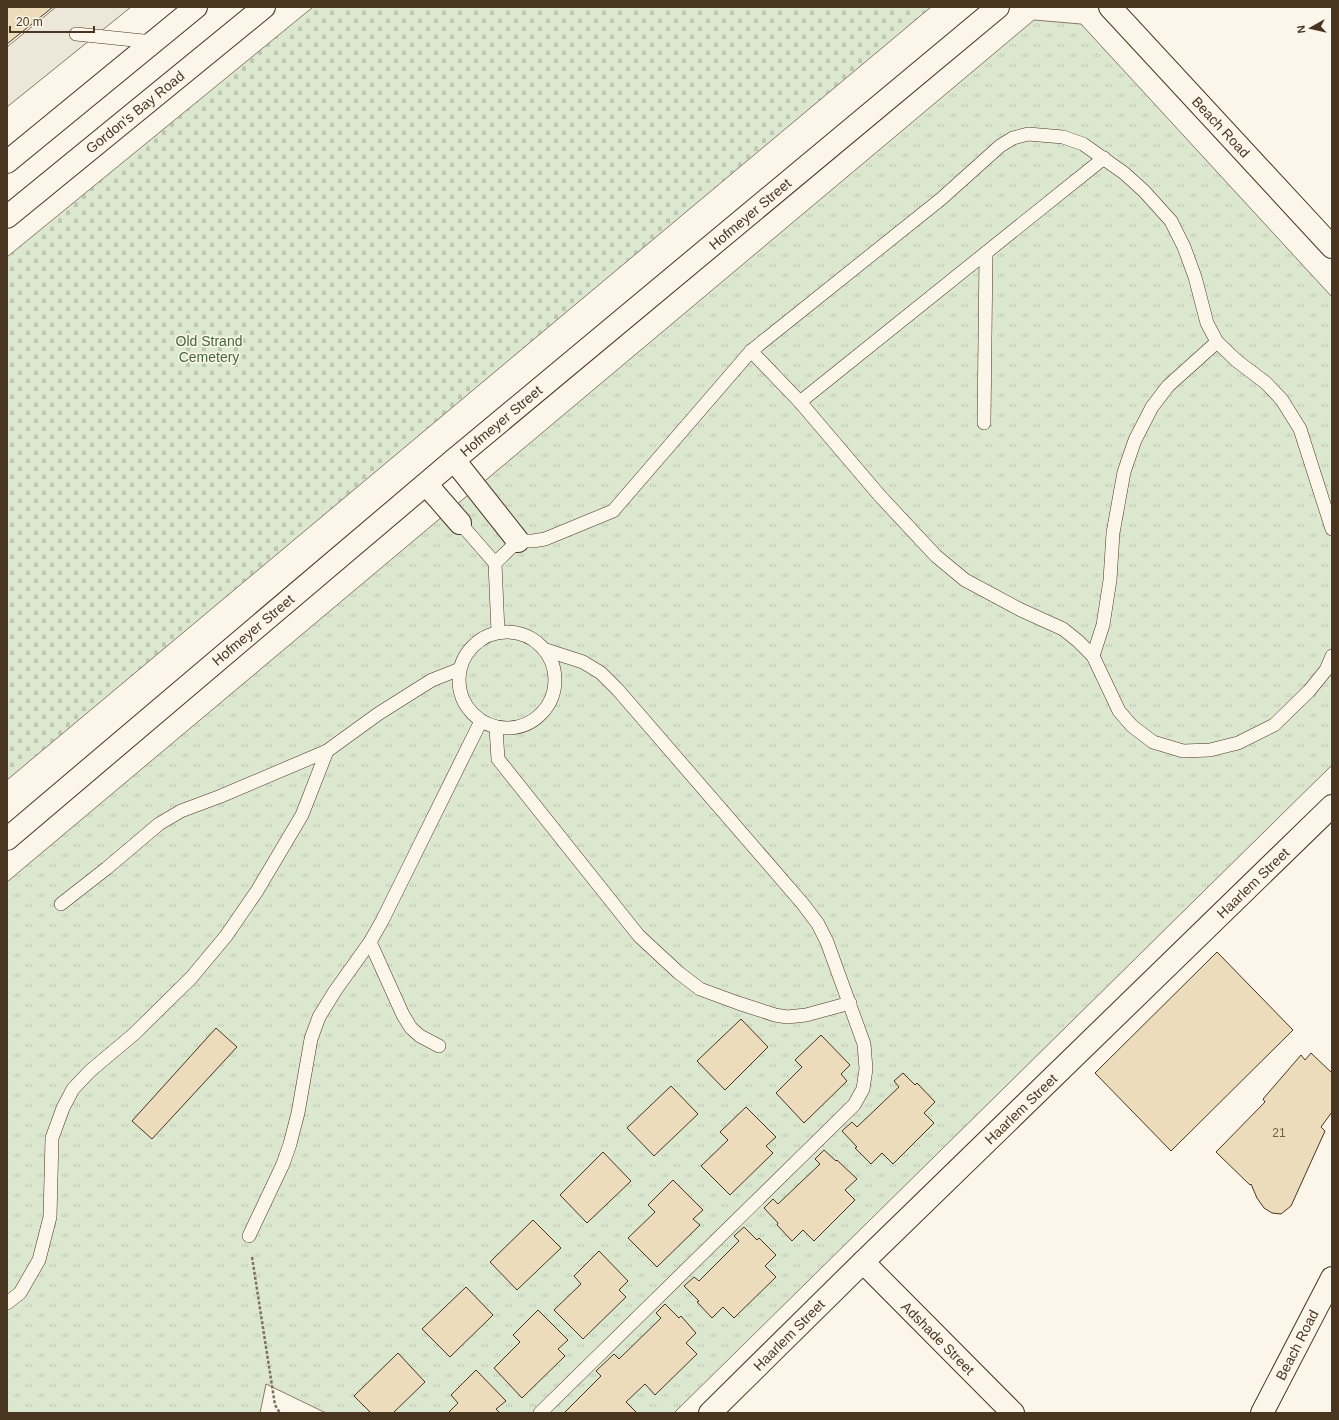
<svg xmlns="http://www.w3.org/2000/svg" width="1339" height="1420" font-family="Helvetica,sans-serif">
<defs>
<pattern id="cemetery-stones" width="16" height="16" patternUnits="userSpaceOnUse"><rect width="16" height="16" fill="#dce7d0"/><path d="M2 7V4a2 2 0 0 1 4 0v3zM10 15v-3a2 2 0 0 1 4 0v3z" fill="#bec7b2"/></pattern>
<pattern id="park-tufts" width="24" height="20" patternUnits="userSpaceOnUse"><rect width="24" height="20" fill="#dce7d0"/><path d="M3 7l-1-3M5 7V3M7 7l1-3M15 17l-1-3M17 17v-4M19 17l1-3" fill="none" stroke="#bec7b2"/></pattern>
</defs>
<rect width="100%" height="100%" fill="#fbf6e9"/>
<!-- cemetery -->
<path fill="url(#cemetery-stones)" stroke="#887966" d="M313,7H931L7,780V257Z"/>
<!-- park -->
<path fill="url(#park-tufts)" stroke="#887966" d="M1034,20L1081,24L1332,297V765L674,1413H326L266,1384L260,1413H7V882Z"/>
<!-- parking -->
<path fill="#ede7d9" stroke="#887966" d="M56,7H131L7,107V47Z"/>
<!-- building -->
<g fill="#ecdcbc" stroke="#4a3520">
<path d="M7,7H53L7,44Z"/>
<path d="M1217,952L1293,1030L1171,1151L1095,1073Z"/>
<path d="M741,1019L768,1047L725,1090L697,1061Z"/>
<path d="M216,1028L237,1047L152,1139L132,1121Z"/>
<path d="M821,1035L850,1065L841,1074L847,1081L804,1123L776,1093L802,1067L795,1060Z"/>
<path d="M1311,1053L1332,1073V1112L1321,1127L1325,1131L1291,1206L1281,1214L1272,1213L1264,1208L1257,1198L1251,1184L1250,1185L1216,1152L1265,1102L1263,1099L1301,1055L1305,1060Z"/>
<path d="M903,1073L915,1085L917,1083L935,1102L924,1113L934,1123L893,1164L882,1153L871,1164L855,1148L857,1147L842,1131L852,1122L857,1127L899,1087L894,1081Z"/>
<path d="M671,1086L698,1114L654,1156L627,1128Z"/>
<path d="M746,1107L776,1137L766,1146L773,1153L730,1195L701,1166L728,1140L720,1132Z"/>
<path d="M824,1150L836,1161L837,1160L857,1179L845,1190L855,1200L814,1241L803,1230L792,1241L777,1225L778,1223L764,1208L773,1199L778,1204L820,1164L815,1159Z"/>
<path d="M603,1152L631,1181L587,1223L560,1195Z"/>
<path d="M673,1180L703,1210L693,1219L700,1225L657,1267L628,1238L655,1212L648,1205Z"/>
<path d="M533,1220L561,1248L517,1290L490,1262Z"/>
<path d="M744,1227L757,1240L759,1238L776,1255L765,1266L776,1277L734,1318L723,1307L712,1318L697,1302L699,1301L684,1286L694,1277L699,1281L739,1241L734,1236Z"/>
<path d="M599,1251L628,1281L619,1290L626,1297L583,1339L554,1310L581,1284L574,1276Z"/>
<path d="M466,1287L493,1315L450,1357L422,1329Z"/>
<path d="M665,1304L679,1318L681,1316L696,1333L686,1343L697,1354L655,1395L645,1384L626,1402L637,1413H564L601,1376L596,1371L614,1354L619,1359L661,1318L656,1313Z"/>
<path d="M538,1310L568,1340L558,1349L565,1356L522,1398L494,1368L520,1342L513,1335Z"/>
<path d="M398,1353L425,1382L393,1413H371L354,1396Z"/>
<path d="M476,1370L506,1401L496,1409L500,1413H448L458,1403L451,1395Z"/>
</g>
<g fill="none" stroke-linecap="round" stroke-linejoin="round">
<defs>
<g id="lane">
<path d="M76,34L153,42"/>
<path d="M751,351L800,402L880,496L936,556L965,580L1021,610L1063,629L1078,641L1093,656L1119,711L1132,726L1153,742L1183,751L1210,750L1238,743L1274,725L1309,691L1326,670L1332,656"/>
<path d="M800,402L1104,158"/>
<path d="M984,423L986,253"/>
<path d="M460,523L495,563"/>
<circle cx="507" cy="680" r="48"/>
<path d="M498,632L495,563L518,541H533L545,539L613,511L751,351L941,199L1000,146L1013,138L1028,134L1063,137L1083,144L1124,173L1144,191L1171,221L1184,247L1195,277L1207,323L1217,342L1237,361L1266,383L1282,400L1300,429L1332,529"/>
<path d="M1093,656L1103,625L1110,580L1113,533L1124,472L1135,440L1152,407L1168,386L1217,342"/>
<path d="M496,728L498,759L639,936L679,973L700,989L738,1003L775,1015L787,1017L806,1015L850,1003"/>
<path d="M61,904L107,868L159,824L181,811L221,796L327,751"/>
<path d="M370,942L403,1015L411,1028L420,1036L439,1046"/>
<path d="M249,1236L283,1164L290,1144L298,1113L311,1039L319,1017L335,991L370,942L382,921L481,721"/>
<path d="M7,1303L20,1293L39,1260L50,1217L52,1138L63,1108L73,1089L90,1071L134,1034L191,978L226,936L257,891L302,815L327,751L378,714L416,690L432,680L460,669"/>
<path d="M540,1413L854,1105L863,1089L866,1069L864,1044L827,942L818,924L803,904L618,690L601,673L583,662L546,650"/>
</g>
<g id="street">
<path d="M454,460L518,541"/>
<path d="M426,484L460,523"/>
<path d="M7,839L454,460L998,7"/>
<path d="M863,1262L1013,1413"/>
<path d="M710,1413L863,1262L1332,806"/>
</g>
<g id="secondary">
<path d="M1110,7L1332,247"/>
<path d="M1262,1413L1332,1278"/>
</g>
<g id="primary">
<path d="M7,162L196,7"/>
<path d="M7,217L264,7"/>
</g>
</defs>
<!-- lane casing -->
<use href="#lane" stroke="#4a3520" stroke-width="14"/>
<!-- street casing -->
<use href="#street" stroke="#4a3520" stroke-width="24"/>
<!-- secondary casing -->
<use href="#secondary" stroke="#4a3520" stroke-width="24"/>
<!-- primary casing -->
<use href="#primary" stroke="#4a3520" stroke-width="24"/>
<!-- path -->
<path stroke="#7f6f5c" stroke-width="2.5" stroke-dasharray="3 2" stroke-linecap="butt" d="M252,1257L275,1405L280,1413"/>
<!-- lane -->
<use href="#lane" stroke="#fbf6e9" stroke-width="13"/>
<!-- street -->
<use href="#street" stroke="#fbf6e9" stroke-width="22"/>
<!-- secondary -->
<use href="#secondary" stroke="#fbf6e9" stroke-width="22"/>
<!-- primary -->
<use href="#primary" stroke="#fbf6e9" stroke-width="22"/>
</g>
<g text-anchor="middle" stroke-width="3" stroke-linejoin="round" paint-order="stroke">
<!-- number labels -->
<g font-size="12" fill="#725f47">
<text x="1279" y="1137">21</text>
</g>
<!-- street labels -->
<g font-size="14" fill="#4a3520" stroke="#fbf6e9">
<text transform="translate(135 112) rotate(-39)" y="5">Gordon's Bay Road</text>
<text transform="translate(1221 127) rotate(47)" y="5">Beach Road</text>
<text transform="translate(750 214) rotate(-40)" y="5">Hofmeyer Street</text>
<text transform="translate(501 421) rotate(-40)" y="5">Hofmeyer Street</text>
<text transform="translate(253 630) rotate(-40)" y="5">Hofmeyer Street</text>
<text transform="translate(1253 883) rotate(-44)" y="5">Haarlem Street</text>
<text transform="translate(1021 1109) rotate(-44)" y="5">Haarlem Street</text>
<text transform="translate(789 1335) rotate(-45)" y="5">Haarlem Street</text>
<text transform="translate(938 1338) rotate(45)" y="5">Adshade Street</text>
<text transform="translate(1297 1345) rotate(-63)" y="5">Beach Road</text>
</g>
<!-- park labels -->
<g font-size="14" fill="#436837" stroke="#fbf6e9">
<text x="209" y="346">Old Strand<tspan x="209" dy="16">Cemetery</tspan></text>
</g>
</g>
<!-- border -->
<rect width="1339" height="1420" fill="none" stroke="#4a3520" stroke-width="16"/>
<!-- north arrow -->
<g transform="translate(1311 28) rotate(262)" stroke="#fbf6e9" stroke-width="3" paint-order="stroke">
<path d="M0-3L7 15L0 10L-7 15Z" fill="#4a3520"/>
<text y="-6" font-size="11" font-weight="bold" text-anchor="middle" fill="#4a3520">N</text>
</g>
<!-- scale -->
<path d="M10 26v6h84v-6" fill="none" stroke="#4a3520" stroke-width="2"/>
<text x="16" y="26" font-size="12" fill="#4a3520" stroke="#fbf6e9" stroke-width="3" paint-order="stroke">20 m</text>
</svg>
